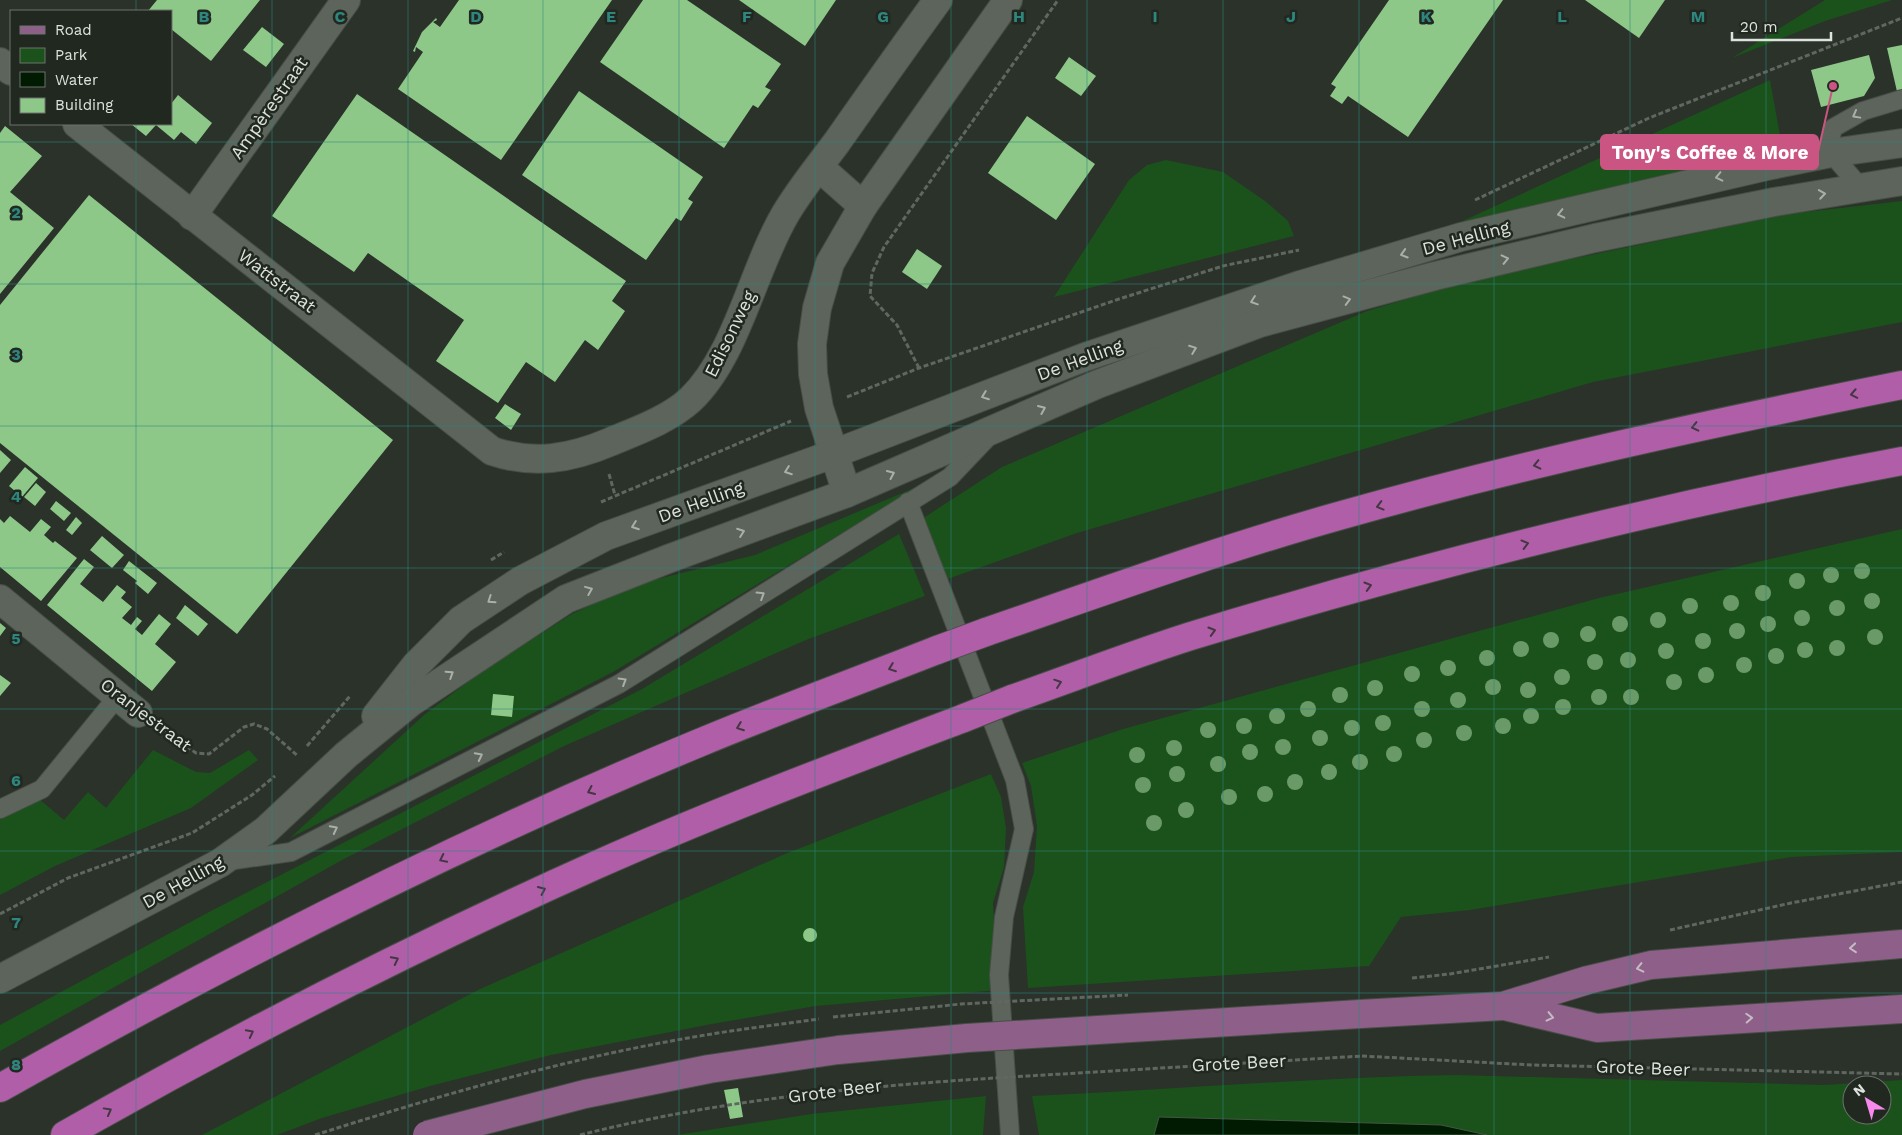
<svg xmlns="http://www.w3.org/2000/svg" width="1902" height="1135" font-family="'Work Sans',sans-serif">
<rect width="100%" height="100%" fill="#2a322a"/>
<!-- green -->
<g fill="#1b521b" fill-rule="evenodd">
<path d="M1825,0H1892L1825,21L1732,58Z"/>
<path d="M1770,80L1783,152L1432,235Z"/>
<path d="M1166,160L1223,172L1265,201L1288,221L1294,236L1054,297L1129,180L1147,165Z"/>
<path d="M1902,201V322L1593,382L1077,533L939,582L914,524L1002,467L1367,311L1470,280L1788,214Z"/>
<path d="M919,486L613,672L290,838L424,715L481,672L572,614L637,584L755,555Z"/>
<path d="M1902,529V852L1791,857L1470,910L1401,917L1369,966L1028,988L1023,907L1034,872L1037,826L1031,786L1022,763L1123,729L1599,598Z"/>
<path d="M899,534L925,596L806,640L564,746L342,860L0,1051V1025L209,912L642,689Z"/>
<path d="M153,750L196,772L210,773L249,750L258,760L191,808L55,866L0,895V817L39,799L64,820L88,792L106,808Z"/>
<path d="M991,774L1001,797L1006,828L1004,867L993,903L998,990L816,1006L712,1024L551,1055L430,1086L322,1118L277,1135H202L478,990L785,854Z"/>
<path d="M1456,1075L1824,1085L1902,1080V1135H1487L1441,1125L1159,1117L1154,1135H1039L1032,1096C1173,1090 1315,1077 1456,1075ZM1852,1085H1882V1115H1852Z"/>
<path d="M986,1096L983,1135H677L811,1114Z"/>
</g>
<!-- water -->
<path fill="#001b01" stroke="#425743" d="M1159,1117L1441,1125L1487,1135H1154Z"/>
<!-- building -->
<g fill="#8dc889">
<path d="M157,0H260L211,61L171,29V11H148Z"/>
<path d="M459,0H612L501,160L398,89L423,52L416,47L415,52L413,51L422,32L436,18L437,20L433,22L440,27Z"/>
<path d="M643,0H687L781,64L765,87L771,90L758,108L753,105L724,148L600,62Z"/>
<path d="M739,0H836L805,46Z"/>
<path d="M1389,0H1503L1408,137L1348,96L1342,104L1330,96L1336,87L1331,84Z"/>
<path d="M1585,0H1665L1639,38Z"/>
<path d="M262,27L284,44L266,67L243,50Z"/>
<path d="M1902,45V109H1901L1887,48Z"/>
<path d="M1869,55L1875,78L1864,96L1821,107L1811,70Z"/>
<path d="M1069,57L1096,76L1081,96L1055,78Z"/>
<path d="M579,91L703,177L688,199L693,202L681,221L676,218L646,260L522,175Z"/>
<path d="M357,94L626,281L612,301L625,311L598,350L585,340L555,382L526,362L498,403L436,361L464,320L368,253L354,272L272,216Z"/>
<path d="M178,95L212,123L196,144L181,132L174,140L156,125L146,136L131,124H171V104Z"/>
<path d="M1027,116L1095,164L1056,220L988,173Z"/>
<path d="M5,126L42,156L10,192L54,228L0,294V133Z"/>
<path d="M89,195L393,440L237,634L0,443V305Z"/>
<path d="M917,249L942,266L927,289L902,272Z"/>
<path d="M505,404L521,414L511,430L495,418Z"/>
<path d="M0,450L11,460L0,473Z"/>
<path d="M25,467L38,478L22,497L9,486Z"/>
<path d="M36,483L46,492L35,506L24,497Z"/>
<path d="M56,501L71,513L64,521L50,509Z"/>
<path d="M10,516L30,532L41,519L51,527L44,535L53,543L55,541L77,558L41,601L0,567V519L4,523Z"/>
<path d="M76,517L82,523L72,535L66,530Z"/>
<path d="M102,536L124,555L112,568L90,550Z"/>
<path d="M84,559L94,567L80,584L103,602L117,585L126,592L121,598L132,607L122,618L131,625L137,617L142,621L135,629L142,635L159,614L171,624L155,644L176,662L152,691L47,605Z"/>
<path d="M129,561L157,583L148,594L135,583L137,581L123,570Z"/>
<path d="M185,605L208,624L198,636L176,618Z"/>
<path d="M0,623L6,628L0,636Z"/>
<path d="M0,675L11,683L0,696Z"/>
<path d="M493,694L514,696L512,717L491,715Z"/>
<circle cx="810" cy="935" r="7"/>
<path d="M738,1088L743,1117L730,1119L724,1090Z"/>
</g>
<g fill="none" stroke-linecap="round" stroke-linejoin="round">
<defs>
<g id="service">
<path d="M1861,188L1831,153L1829,144L1833,128L1863,111L1902,99"/>
<path d="M908,502L1015,780L1024,829L1004,917L999,975L1010,1135"/>
<path d="M0,809L42,789L118,696"/>
<path d="M228,861L291,852L619,684L950,477L989,436"/>
</g>
<g id="minor">
<path d="M0,62L11,71"/>
<path d="M77,124L492,451C533,465 570,459 610,442C636,431 668,420 690,400C737,356 753,268 786,213C801,188 820,165 837,142C870,95 904,47 938,0"/>
<path d="M819,167L863,206"/>
<path d="M192,216L346,0"/>
<path d="M0,599L138,713"/>
</g>
<g id="tertiary">
<path d="M847,493L819,408L813,374L812,344L817,308L830,263L863,206L1008,0"/>
<path d="M376,716L416,665L461,620L520,581L606,536L833,454L1085,357L1300,285L1461,237L1767,166L1831,153L1902,143"/>
<path d="M0,979L220,863L266,830L346,755L411,702L566,599L668,559L847,493L1098,384L1260,323L1435,276L1595,238L1774,202L1902,181"/>
</g>
<g id="primary">
<path d="M1504,1006L1597,1028L1902,1009"/>
<path d="M1360,1014L1503,1006L1588,980L1651,965L1902,944"/>
</g>
<g id="motorway">
<path d="M986,632C1102,592 1218,550 1335,517C1522,464 1712,423 1902,385"/>
<path d="M1012,699C1072,678 1131,655 1191,636C1425,565 1662,506 1902,461"/>
<path d="M0,1088C226,961 459,842 699,743C778,710 858,681 937,650"/>
<path d="M65,1135C237,1037 413,947 594,866C715,812 840,765 964,718"/>
</g>
</defs>
<!-- service casing -->
<use href="#service" stroke="#484e47" stroke-width="20"/>
<!-- minor casing -->
<use href="#minor" stroke="#484e47" stroke-width="30"/>
<!-- tertiary casing -->
<use href="#tertiary" stroke="#484e47" stroke-width="30"/>
<!-- primary casing -->
<use href="#primary" stroke="#484e47" stroke-width="30"/>
<!-- motorway casing -->
<use href="#motorway" stroke="#484e47" stroke-width="30"/>
<!-- path -->
<g stroke="#606760" stroke-width="3" stroke-dasharray="5 2.5" stroke-linecap="butt">
<path d="M1475,200L1649,118L1902,18"/>
<path d="M919,368L897,325L870,296L872,273L884,247L1058,0"/>
<path d="M847,397L919,368L1119,299L1223,266L1299,250"/>
<path d="M609,474L615,495"/>
<path d="M601,502L791,421"/>
<path d="M491,560L504,552"/>
<path d="M162,729L196,753L209,754L244,727L254,724L267,729L298,756"/>
<path d="M307,746L350,696"/>
<path d="M0,914L68,878L192,833L252,795L275,776"/>
<path d="M1670,930L1791,903L1902,882"/>
<path d="M1412,978L1450,974L1549,957"/>
<path d="M1362,1056L1532,1065L1902,1074"/>
</g>
<!-- service -->
<use href="#service" stroke="#5c645b" stroke-width="18"/>
<!-- minor -->
<use href="#minor" stroke="#5c645b" stroke-width="28"/>
<!-- tertiary -->
<use href="#tertiary" stroke="#5c645b" stroke-width="28"/>
<!-- primary -->
<use href="#primary" stroke="#8e6089" stroke-width="28"/>
<!-- motorway -->
<use href="#motorway" stroke="#af5ea7" stroke-width="28"/>
<defs>
<path id="primary-bridge" d="M427,1135L585,1094L709,1069L838,1050L967,1038L1360,1014"/>
<g id="motorway-bridge">
<path d="M937,650L986,632"/>
<path d="M964,718L1012,699"/>
</g>
</defs>
<!-- primary-bridge casing -->
<use href="#primary-bridge" stroke="#484e47" stroke-width="30" stroke-linecap="butt"/>
<!-- motorway-bridge casing -->
<use href="#motorway-bridge" stroke="#484e47" stroke-width="30" stroke-linecap="butt"/>
<!-- path-bridge -->
<g stroke="#606760" stroke-width="3" stroke-dasharray="5 2.5" stroke-linecap="butt">
<path d="M833,1017L961,1004L1128,995"/>
<path d="M315,1135C438,1096 561,1060 688,1038C732,1030 776,1025 819,1019"/>
<path d="M580,1135C738,1095 900,1083 1062,1074C1162,1068 1262,1062 1362,1056"/>
</g>
<!-- primary-bridge -->
<use href="#primary-bridge" stroke="#8e6089" stroke-width="28"/>
<!-- motorway-bridge -->
<use href="#motorway-bridge" stroke="#af5ea7" stroke-width="28"/>
</g>
<!-- trees -->
<g fill="#6b9a69">
<circle cx="1862" cy="571" r="8"/>
<circle cx="1831" cy="575" r="8"/>
<circle cx="1797" cy="581" r="8"/>
<circle cx="1763" cy="593" r="8"/>
<circle cx="1872" cy="601" r="8"/>
<circle cx="1731" cy="603" r="8"/>
<circle cx="1690" cy="606" r="8"/>
<circle cx="1837" cy="608" r="8"/>
<circle cx="1802" cy="618" r="8"/>
<circle cx="1658" cy="620" r="8"/>
<circle cx="1620" cy="624" r="8"/>
<circle cx="1768" cy="624" r="8"/>
<circle cx="1737" cy="631" r="8"/>
<circle cx="1588" cy="634" r="8"/>
<circle cx="1875" cy="637" r="8"/>
<circle cx="1551" cy="640" r="8"/>
<circle cx="1703" cy="641" r="8"/>
<circle cx="1837" cy="648" r="8"/>
<circle cx="1521" cy="649" r="8"/>
<circle cx="1805" cy="650" r="8"/>
<circle cx="1666" cy="651" r="8"/>
<circle cx="1776" cy="656" r="8"/>
<circle cx="1487" cy="658" r="8"/>
<circle cx="1628" cy="660" r="8"/>
<circle cx="1595" cy="662" r="8"/>
<circle cx="1744" cy="665" r="8"/>
<circle cx="1448" cy="668" r="8"/>
<circle cx="1412" cy="674" r="8"/>
<circle cx="1706" cy="675" r="8"/>
<circle cx="1562" cy="677" r="8"/>
<circle cx="1674" cy="682" r="8"/>
<circle cx="1493" cy="687" r="8"/>
<circle cx="1375" cy="688" r="8"/>
<circle cx="1528" cy="690" r="8"/>
<circle cx="1340" cy="695" r="8"/>
<circle cx="1599" cy="697" r="8"/>
<circle cx="1631" cy="697" r="8"/>
<circle cx="1458" cy="700" r="8"/>
<circle cx="1563" cy="707" r="8"/>
<circle cx="1308" cy="709" r="8"/>
<circle cx="1422" cy="709" r="8"/>
<circle cx="1277" cy="716" r="8"/>
<circle cx="1531" cy="716" r="8"/>
<circle cx="1383" cy="723" r="8"/>
<circle cx="1244" cy="726" r="8"/>
<circle cx="1503" cy="726" r="8"/>
<circle cx="1352" cy="728" r="8"/>
<circle cx="1208" cy="730" r="8"/>
<circle cx="1464" cy="733" r="8"/>
<circle cx="1320" cy="738" r="8"/>
<circle cx="1424" cy="740" r="8"/>
<circle cx="1283" cy="747" r="8"/>
<circle cx="1174" cy="748" r="8"/>
<circle cx="1250" cy="752" r="8"/>
<circle cx="1394" cy="754" r="8"/>
<circle cx="1137" cy="755" r="8"/>
<circle cx="1360" cy="762" r="8"/>
<circle cx="1218" cy="764" r="8"/>
<circle cx="1329" cy="772" r="8"/>
<circle cx="1177" cy="774" r="8"/>
<circle cx="1295" cy="782" r="8"/>
<circle cx="1143" cy="785" r="8"/>
<circle cx="1265" cy="794" r="8"/>
<circle cx="1229" cy="797" r="8"/>
<circle cx="1186" cy="810" r="8"/>
<circle cx="1154" cy="823" r="8"/>
</g>
<!-- one-way arrows -->
<defs><path id="oneway-chevron" d="M-2-3.5L2.5 0L-2 3.5" fill="none" stroke-width="1.6" stroke-linecap="round" stroke-linejoin="round" transform="scale(1.25)"/></defs>
<g stroke="#a9b0a9">
<use href="#oneway-chevron" transform="translate(1856 115) rotate(151)"/>
<use href="#oneway-chevron" transform="translate(1719 177) rotate(167)"/>
<use href="#oneway-chevron" transform="translate(1822 194) rotate(-9)"/>
<use href="#oneway-chevron" transform="translate(1561 214) rotate(167)"/>
<use href="#oneway-chevron" transform="translate(1404 254) rotate(163)"/>
<use href="#oneway-chevron" transform="translate(1505 259) rotate(-13)"/>
<use href="#oneway-chevron" transform="translate(1347 300) rotate(-15)"/>
<use href="#oneway-chevron" transform="translate(1254 301) rotate(161)"/>
<use href="#oneway-chevron" transform="translate(1193 349) rotate(-21)"/>
<use href="#oneway-chevron" transform="translate(985 396) rotate(159)"/>
<use href="#oneway-chevron" transform="translate(1042 409) rotate(-23)"/>
<use href="#oneway-chevron" transform="translate(788 471) rotate(160)"/>
<use href="#oneway-chevron" transform="translate(891 474) rotate(-24)"/>
<use href="#oneway-chevron" transform="translate(635 526) rotate(160)"/>
<use href="#oneway-chevron" transform="translate(741 532) rotate(-20)"/>
<use href="#oneway-chevron" transform="translate(589 590) rotate(-22)"/>
<use href="#oneway-chevron" transform="translate(761 595) rotate(-32)"/>
<use href="#oneway-chevron" transform="translate(491 600) rotate(146)"/>
<use href="#oneway-chevron" transform="translate(450 674) rotate(-33)"/>
<use href="#oneway-chevron" transform="translate(623 681) rotate(-31)"/>
<use href="#oneway-chevron" transform="translate(479 756) rotate(-27)"/>
<use href="#oneway-chevron" transform="translate(334 829) rotate(-27)"/>
</g>
<g stroke="#443642">
<use href="#oneway-chevron" transform="translate(1854 394) rotate(169)"/>
<use href="#oneway-chevron" transform="translate(1695 427) rotate(167)"/>
<use href="#oneway-chevron" transform="translate(1537 465) rotate(167)"/>
<use href="#oneway-chevron" transform="translate(1380 506) rotate(165)"/>
<use href="#oneway-chevron" transform="translate(1525 544) rotate(-15)"/>
<use href="#oneway-chevron" transform="translate(1368 586) rotate(-16)"/>
<use href="#oneway-chevron" transform="translate(1212 631) rotate(-16)"/>
<use href="#oneway-chevron" transform="translate(892 668) rotate(159)"/>
<use href="#oneway-chevron" transform="translate(1058 683) rotate(-19)"/>
<use href="#oneway-chevron" transform="translate(740 727) rotate(159)"/>
<use href="#oneway-chevron" transform="translate(591 791) rotate(156)"/>
<use href="#oneway-chevron" transform="translate(443 859) rotate(154)"/>
<use href="#oneway-chevron" transform="translate(542 890) rotate(-25)"/>
<use href="#oneway-chevron" transform="translate(395 960) rotate(-27)"/>
<use href="#oneway-chevron" transform="translate(250 1033) rotate(-27)"/>
<use href="#oneway-chevron" transform="translate(108 1111) rotate(-29)"/>
</g>
<g stroke="#c5bbc4">
<use href="#oneway-chevron" transform="translate(1853 948) rotate(175)"/>
<use href="#oneway-chevron" transform="translate(1640 968) rotate(167)"/>
<use href="#oneway-chevron" transform="translate(1550 1017) rotate(13)"/>
<use href="#oneway-chevron" transform="translate(1749 1018) rotate(-3)"/>
</g>
<!-- grid -->
<path fill="none" stroke="#2e867f" stroke-width="1" stroke-opacity="0.55" d="M136,0V11M272,0V1135M408,0V1135M543,0V1135M679,0V1135M815,0V1135M951,0V1135M1087,0V1135M1223,0V1135M1359,0V1135M1494,0V1135M1630,0V1135M1766,0V1135M136,124V1135M0,142H1902M0,284H1902M0,426H1902M0,568H1902M0,709H1902M0,851H1902M0,993H1902"/>
<g text-anchor="middle" stroke-width="5" stroke-linejoin="round" paint-order="stroke">
<!-- street labels -->
<g font-size="18" fill="#dde2dd" stroke="#212820">
<text transform="translate(269 108) rotate(-55)" y="6">Ampèrestraat</text>
<text transform="translate(1466 238) rotate(-15)" y="6">De Helling</text>
<text transform="translate(277 281) rotate(37)" y="6">Wattstraat</text>
<text transform="translate(730 334) rotate(-64)" y="6">Edisonweg</text>
<text transform="translate(1080 360) rotate(-20)" y="6">De Helling</text>
<text transform="translate(701 502) rotate(-20)" y="6">De Helling</text>
<text transform="translate(146 715) rotate(37)" y="6">Oranjestraat</text>
<text transform="translate(183 882) rotate(-29)" y="6">De Helling</text>
<text transform="translate(1239 1063) rotate(-3)" y="6">Grote Beer</text>
<text transform="translate(1643 1068) rotate(2)" y="6">Grote Beer</text>
<text transform="translate(835 1091) rotate(-7)" y="6">Grote Beer</text>
</g>
</g>
<g font-size="16" text-anchor="middle" font-weight="bold" fill="#2e867f" stroke="#212820" stroke-width="5" stroke-linejoin="round" paint-order="stroke">
<text x="204" y="22">B</text>
<text x="340" y="22">C</text>
<text x="476" y="22">D</text>
<text x="611" y="22">E</text>
<text x="747" y="22">F</text>
<text x="883" y="22">G</text>
<text x="1019" y="22">H</text>
<text x="1155" y="22">I</text>
<text x="1291" y="22">J</text>
<text x="1426" y="22">K</text>
<text x="1562" y="22">L</text>
<text x="1698" y="22">M</text>
<text x="16" y="218">2</text>
<text x="16" y="360">3</text>
<text x="16" y="502">4</text>
<text x="16" y="644">5</text>
<text x="16" y="786">6</text>
<text x="16" y="928">7</text>
<text x="16" y="1070">8</text>
</g>
<!-- callouts -->
<path fill="none" stroke="#ca5582" stroke-width="2" d="M1833 86L1818 152"/>
<circle fill="#ca5582" stroke="#212820" stroke-width="2" cx="1833" cy="86" r="5"/>
<rect fill="#ca5582" stroke="#ca5582" stroke-width="2" x="1601" y="135" width="217" height="34" rx="5"/>
<g font-size="19" text-anchor="middle" font-weight="bold" fill="#fff">
<text x="1710" y="159">Tony's Coffee &amp; More</text>
</g>
<!-- legend -->
<rect x="10" y="10" width="162" height="115" fill="#212820" stroke="#6c726c"/>
<rect x="20" y="26" width="25" height="8" fill="#8e6089" stroke="#6c726c"/>
<text x="55" y="35" font-size="15" fill="#dde2dd">Road</text>
<rect x="20" y="48" width="25" height="15" fill="#1b521b" stroke="#6c726c"/>
<text x="55" y="60" font-size="15" fill="#dde2dd">Park</text>
<rect x="20" y="72" width="25" height="15" fill="#001b01" stroke="#6c726c"/>
<text x="55" y="85" font-size="15" fill="#dde2dd">Water</text>
<rect x="20" y="98" width="25" height="15" fill="#8dc889" stroke="#6c726c"/>
<text x="55" y="110" font-size="15" fill="#dde2dd">Building</text>
<!-- north arrow -->
<g transform="translate(1867 1100) rotate(322)"><circle r="24" fill="#212820" stroke="#6c726c"/>
<path d="M0-4L9 19L0 12L-9 19Z" fill="#f788ec"/>
<text y="-8" font-size="14" font-weight="bold" text-anchor="middle" fill="#dde2dd">N</text>
</g>
<!-- scale -->
<path d="M1732 32v8h99v-8" fill="none" stroke="#dde2dd" stroke-width="2.5"/>
<text x="1740" y="32" font-size="15" fill="#dde2dd" stroke="#212820" stroke-width="4" paint-order="stroke">20 m</text>
</svg>
